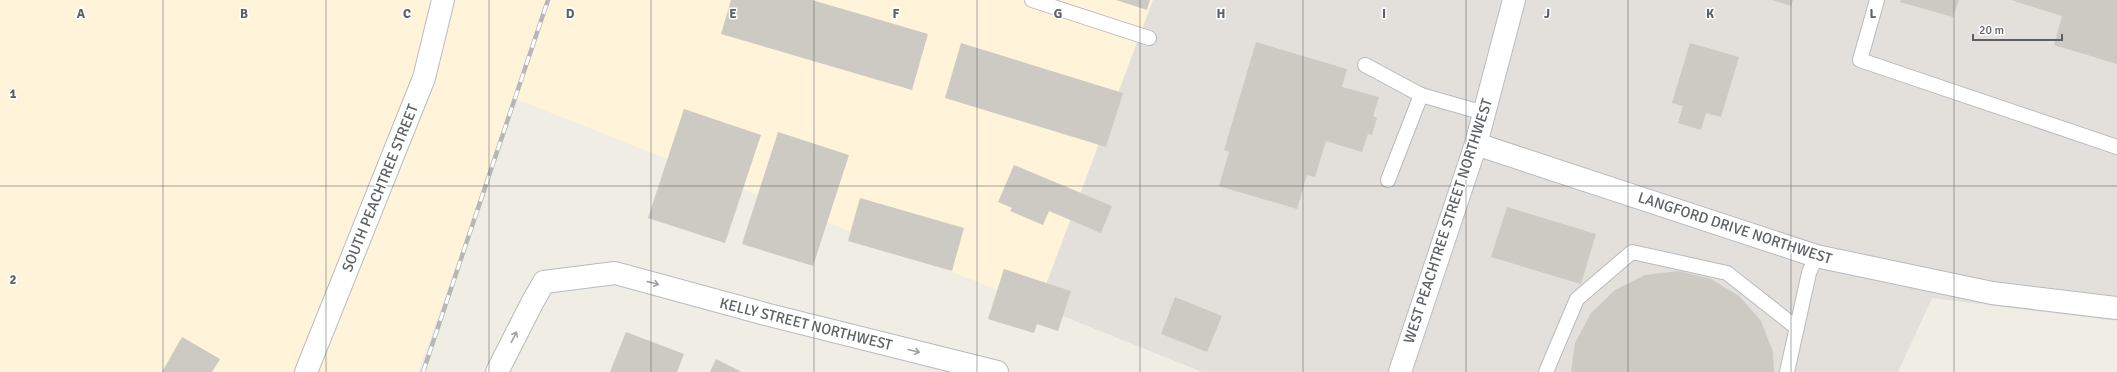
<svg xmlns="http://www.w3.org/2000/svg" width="2117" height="372" font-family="Signika,sans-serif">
<rect width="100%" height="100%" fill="#f0ede4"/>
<!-- commercial -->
<path fill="#fff4da" d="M0,0H1153L1038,306L516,99L418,372H0Z"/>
<!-- industrial -->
<path fill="#e3e0dc" d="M1153,0H2117V321L1932,298L1898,372H1202L1038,306Z"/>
<!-- building -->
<g fill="#cdc9c3">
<path d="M731,0H812L928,34L912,90L721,34Z"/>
<path d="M1116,0H1150L1147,10Z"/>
<path d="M1772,0H1793L1791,6Z"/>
<path d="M1901,0H1959L1953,17L1900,2Z"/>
<path d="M2011,0H2117V64L2054,45L2062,16Z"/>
<path d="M1256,42L1347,69L1342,87L1379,97L1373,116L1377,118L1372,135L1368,134L1362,152L1326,141L1315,177L1307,175L1297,209L1219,186L1229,152L1224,150Z"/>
<path d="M961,43L1123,93L1106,147L945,98Z"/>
<path d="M1690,43L1739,57L1721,117L1706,113L1701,130L1678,123L1683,106L1672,103Z"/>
<path d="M684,109L761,135L725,243L648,218Z"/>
<path d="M778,132L849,155L813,266L742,244Z"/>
<path d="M1014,165L1112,206L1101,233L1049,211L1043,225L1010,211L1012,208L998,202Z"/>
<path d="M860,198L964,228L952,271L848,241Z"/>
<path d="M1507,207L1596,234L1581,284L1491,257Z"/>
<path d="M1004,269L1071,291L1058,331L1037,324L1034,333L988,319Z"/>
<path d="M1678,271L1711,279L1739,296L1761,321L1773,352L1774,372H1571L1575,343L1591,313L1615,290L1645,275Z"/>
<path d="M1175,297L1222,316L1207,352L1161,334Z"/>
<path d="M626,332L684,354L677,372H610Z"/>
<path d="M182,337L220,359L212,372H162Z"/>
<path d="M716,359L742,372H710Z"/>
</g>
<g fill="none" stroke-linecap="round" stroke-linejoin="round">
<defs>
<g id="lane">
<path d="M1032,0L1149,38"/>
<path d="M1877,0L1860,60L2117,147"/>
<path d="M1365,65L1421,95"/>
<path d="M1388,180L1421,95L1484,113"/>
<path d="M1546,372L1577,299L1632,252L1727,273L1797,328"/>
<path d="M1787,372L1809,273L1816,256"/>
</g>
<g id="street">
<path d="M1476,144L1816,256L1992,293L2117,308"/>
<path d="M306,372L424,78L443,0"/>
<path d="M497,372L532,303L544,282L615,273L765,314L997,372"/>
</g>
<path id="secondary" d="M1400,372L1476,144L1514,0"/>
</defs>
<!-- lane casing -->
<use href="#lane" stroke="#b7bbbf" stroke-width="16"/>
<!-- street casing -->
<use href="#street" stroke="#b7bbbf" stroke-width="24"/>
<!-- secondary casing -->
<use href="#secondary" stroke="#b8bcc1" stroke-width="24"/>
<!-- lane -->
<use href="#lane" stroke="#fff" stroke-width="14"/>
<!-- street -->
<use href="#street" stroke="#fff" stroke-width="22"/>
<!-- secondary -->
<use href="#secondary" stroke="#fff" stroke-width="22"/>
<defs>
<path id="rail" d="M423,372L548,0"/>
</defs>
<!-- rail casing -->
<use href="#rail" stroke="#b6b7b7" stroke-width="4.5"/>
<!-- rail -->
<use href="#rail" stroke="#fff" stroke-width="3" stroke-dasharray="9" stroke-linecap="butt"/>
</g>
<!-- one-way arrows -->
<defs><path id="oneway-shaft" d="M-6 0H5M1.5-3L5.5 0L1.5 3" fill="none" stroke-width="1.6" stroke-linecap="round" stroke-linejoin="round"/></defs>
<g stroke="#9da0a3">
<use href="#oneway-shaft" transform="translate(653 283) rotate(15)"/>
<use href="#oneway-shaft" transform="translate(514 337) rotate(-63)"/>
<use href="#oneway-shaft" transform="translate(914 351) rotate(14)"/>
</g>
<!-- grid -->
<path fill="none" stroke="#5c6166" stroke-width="1" stroke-opacity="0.55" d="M163,0V372M326,0V372M489,0V372M651,0V372M814,0V372M977,0V372M1140,0V372M1303,0V372M1466,0V372M1628,0V372M1791,0V372M1954,0V372M0,186H2117"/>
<g text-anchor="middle" stroke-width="3" stroke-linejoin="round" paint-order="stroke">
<!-- street labels -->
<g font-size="15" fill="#5c6166" stroke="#fff">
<text transform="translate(380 188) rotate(-68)" y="5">SOUTH PEACHTREE STREET</text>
<text transform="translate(1448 221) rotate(-72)" y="5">WEST PEACHTREE STREET NORTHWEST</text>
<text transform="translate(1735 228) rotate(18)" y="5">LANGFORD DRIVE NORTHWEST</text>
<text transform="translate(806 324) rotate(14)" y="5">KELLY STREET NORTHWEST</text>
</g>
</g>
<g font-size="13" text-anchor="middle" font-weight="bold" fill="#5c6166" stroke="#fff" stroke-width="3" stroke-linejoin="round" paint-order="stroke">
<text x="81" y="18">A</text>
<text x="244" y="18">B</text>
<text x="407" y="18">C</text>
<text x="570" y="18">D</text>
<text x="733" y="18">E</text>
<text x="896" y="18">F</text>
<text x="1058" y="18">G</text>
<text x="1221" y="18">H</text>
<text x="1384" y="18">I</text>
<text x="1547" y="18">J</text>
<text x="1710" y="18">K</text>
<text x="1873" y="18">L</text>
<text x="13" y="98">1</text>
<text x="13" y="284">2</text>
</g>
<!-- scale -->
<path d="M1973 34v6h89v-6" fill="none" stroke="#5c6166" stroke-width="2"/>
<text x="1979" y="34" font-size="12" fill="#5c6166" stroke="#ffffff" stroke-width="3" paint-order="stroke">20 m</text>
</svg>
